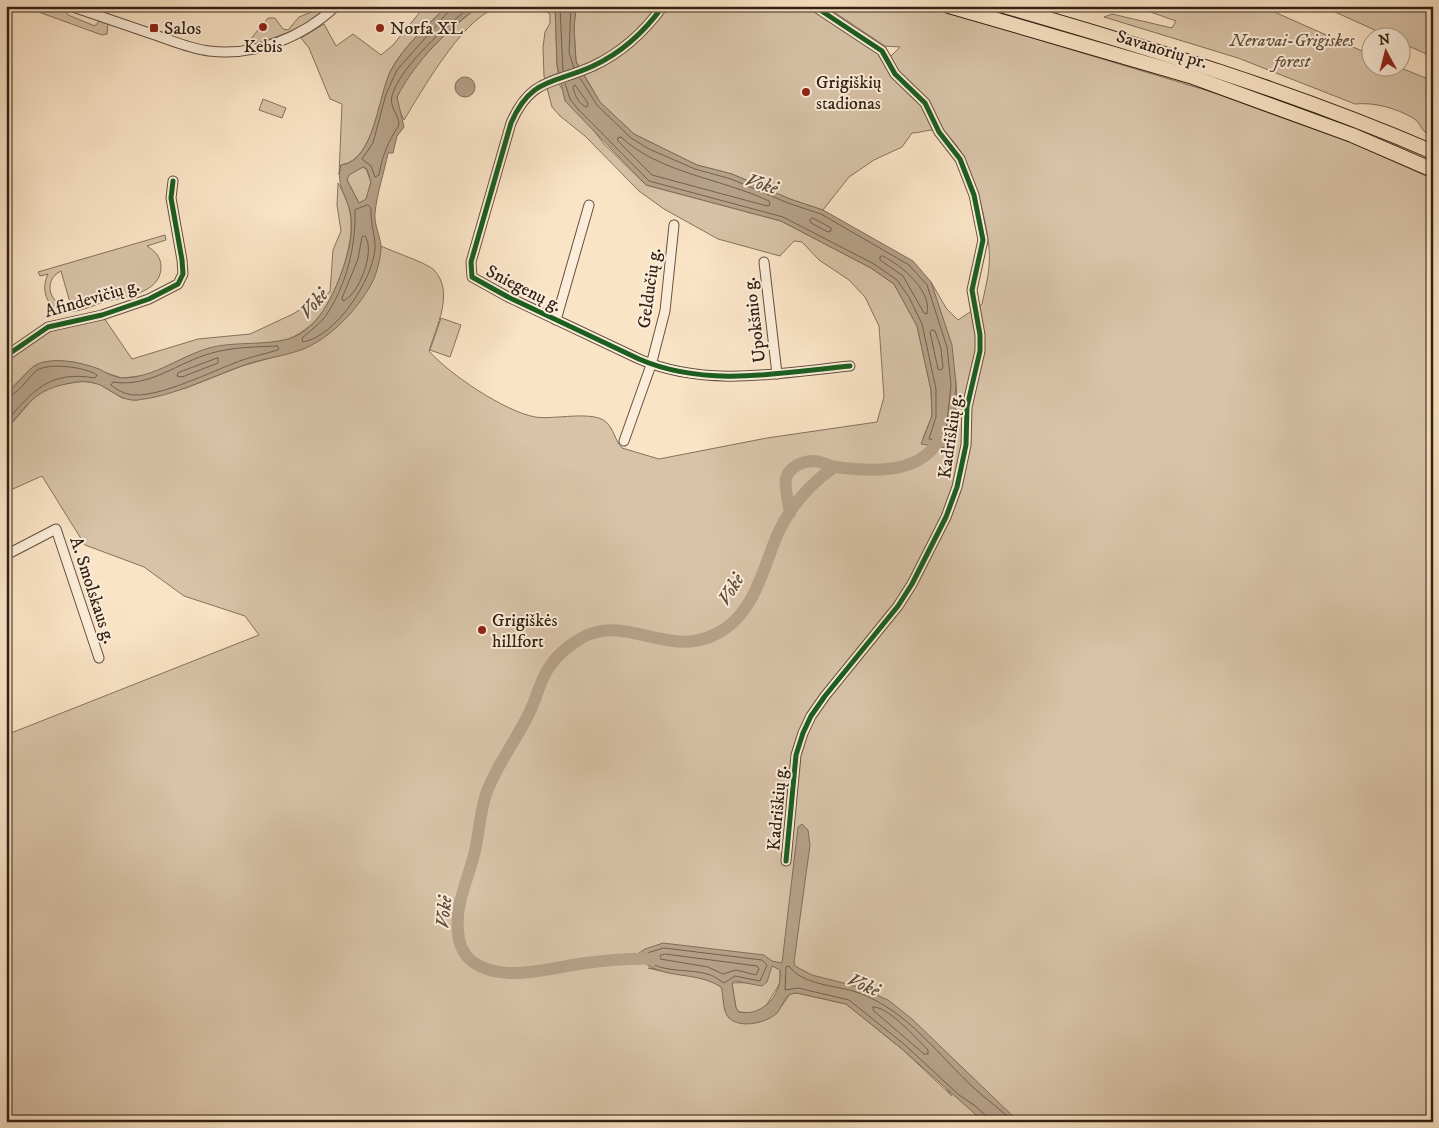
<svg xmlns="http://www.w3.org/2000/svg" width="1439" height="1128" font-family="'IM FELL DW Pica',serif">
<rect width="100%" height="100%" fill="#fae4c6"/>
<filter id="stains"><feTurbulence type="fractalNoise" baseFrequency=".004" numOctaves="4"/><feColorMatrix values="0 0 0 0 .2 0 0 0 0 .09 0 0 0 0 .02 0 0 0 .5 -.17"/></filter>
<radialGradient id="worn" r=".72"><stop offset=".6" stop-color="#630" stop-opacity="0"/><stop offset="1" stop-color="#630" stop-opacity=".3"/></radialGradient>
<!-- green -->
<g fill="#d8c3a8" stroke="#85725e" fill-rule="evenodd">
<path d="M22,6H59L64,8L68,15L95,26L100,20L108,23L107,34L102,35Z"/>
<path d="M326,6H331C309,27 282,35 255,44L249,41L268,18H275L283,29L288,30L299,17Z"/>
<path d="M425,6H447C428,25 404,46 391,70C378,96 375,160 341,165L339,175L342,104L330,99L309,48L301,38L324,24L336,46L353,34L381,55L393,45Z"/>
<path d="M480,6H555L557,65L560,86L604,144L646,185L781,221L871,268L894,284L917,326L931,390L932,416L923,438L952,433C954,417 958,399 956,383C952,350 941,315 931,282L946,308L958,320L982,304C986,285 991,268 989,248C987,220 969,145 942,132C932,127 922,133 912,133L902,147L874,160L849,177L823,210L790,199L732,174L697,165L634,134L600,102L576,61L574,28L576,6H659L649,19L595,69C626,54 648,34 668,6H809L890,57L900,47L885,46L825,6H927L1235,99L1336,136L1433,179V1122H6V735L259,635L245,616L184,596L144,567L85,545L42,476L6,492V430L38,393L54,386L83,381L99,384L122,398L136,400L186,388L242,366L302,349L328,334L378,263L381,246C391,251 427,263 434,270C455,292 436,327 429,351C449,374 504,411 535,417C554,420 593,410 606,422C614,429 615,441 622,448L659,459L767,438L877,422L884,397L879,326L865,297L849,280L819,260L802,242L794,241L780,256L718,239L664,209L639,191L585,136L560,116L552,107L544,76L543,47L545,32L550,23V14C539,7 532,6 518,7C510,7 499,7 492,10C461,22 421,92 404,120C401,113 395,105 397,98C402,71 457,22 480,6ZM648,968L767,982L732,983L736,1008L739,1012L754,1013L764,1009L780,983V971L882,1004L952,1096L902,1049L846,1004L797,993L790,994L781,1007L759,1022H738L725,1011L722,987C701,974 673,975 648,968Z"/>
<path d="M1121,6H1261L1371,55L1372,68H1401L1433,81V137C1419,131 1422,123 1413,118C1396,108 1374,102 1355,104L1238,58L1104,17L1112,14L1172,28L1176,21L1142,9Z"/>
<path d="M1322,6H1433V57L1402,43V38L1390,37Z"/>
<path d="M263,99L286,108L282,118L259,110Z"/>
<path d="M363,167L366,169L371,182L366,200L359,203L347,180L348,175Z"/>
<path d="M338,183C343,192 348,202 350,212C356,240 339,287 323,311C315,324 300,334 287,340L190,355L149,375L122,378L73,362H44L34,366L6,393V360L45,333L60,327L104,318L132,359L198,339L250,334L293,314L330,292L333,250L341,231L337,205Z"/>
<path d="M165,235L166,240L147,246C155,251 161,257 161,267C161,294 123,297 104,302C92,306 75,314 63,311C45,307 41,288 48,274L40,276L38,272ZM61,271L71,306C49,307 42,280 61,271Z"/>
<path d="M441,318L461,325L450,357L430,350Z"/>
</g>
<!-- water -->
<g fill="#b6a189" stroke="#816d5a" fill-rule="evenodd">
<path d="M447,6H480C446,30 416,61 397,97L404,127L397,136L393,153H388C384,173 377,193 375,213C374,225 380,235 381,246C381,257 377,273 372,283C357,310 330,339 301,350C281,357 259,359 239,367C206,379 173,396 138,400C123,402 113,391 100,385C91,381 81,381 71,383C35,389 28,404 6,430V393C20,385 27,365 44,362C61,358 83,363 99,369C107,373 115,378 124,378C155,377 179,357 209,348C234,341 262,346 288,339C321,330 338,286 347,256C351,242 353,226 350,211C345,192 336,186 341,165C375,161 378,95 391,70C404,46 428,25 447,6ZM363,167L367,169L371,182L366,199L359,203L347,180L349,175Z"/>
<path d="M555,6H576L574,28L576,62L600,102L634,134L697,165L732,174L790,199L823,210L913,261L931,282L952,345L956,385L952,433L948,448L921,444L932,416L931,390L917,326L894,284L871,268L781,221L646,185L565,101L557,65Z"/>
<circle cx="465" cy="87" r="10"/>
<path d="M802,824L808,830L810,845L794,962L795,966L812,975L859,987L888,1000L912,1019L1019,1122H984L902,1049L846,1004L797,993L790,994C784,998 782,1007 777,1013C767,1023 740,1029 729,1018C722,1011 724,996 721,987C696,970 661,981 639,958V953L645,949L663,943L764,955L772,961L782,963L798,827ZM772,966L780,970C783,993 764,1017 739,1012L736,1008L732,983L735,981L762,986L767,982Z"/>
</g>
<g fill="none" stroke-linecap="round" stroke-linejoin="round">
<!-- shore -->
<g stroke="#74604e" stroke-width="1">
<path d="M450,6L449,11L397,70L386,94L373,143L362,159L371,166L375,177L379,175C382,156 388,142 399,125C399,115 389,107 392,96C400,66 448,25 471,6"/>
<path d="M560,6L563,71"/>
<path d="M571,6L569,53L574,68"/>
<path d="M565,83L570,99L577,108L649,181L783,217L874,264L897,280L909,297L922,324L936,389V417L929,439L945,441L951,385L947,347L927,285L909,265L821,214L788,203L731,179L695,169L649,149L631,138L597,105L580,78"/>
<path d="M575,85L588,103L587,107C579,105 575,95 573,88Z"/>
<path d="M618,138L621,137C659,173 723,179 769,201L770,205L767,206L652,175L618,141Z"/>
<path d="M368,205L371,208C370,223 376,238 375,249C372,281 336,336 303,342L302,338C310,331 321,323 327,314C347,283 356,246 355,210Z"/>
<path d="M813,218L831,228V231L828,232L811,223L810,220Z"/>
<path d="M365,236C376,250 359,295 343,301L342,298L358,259L362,237Z"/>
<path d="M883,256C902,266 932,290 927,314L924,313L903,276L880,260V257Z"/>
<path d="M932,330L935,331L941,348L943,368L941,370L938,369L930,332Z"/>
<path d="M277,346L279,348L278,350C264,354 250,357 237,362C211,372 162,396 135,395C126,395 117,390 111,385L113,382C150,388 178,362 212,353C233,347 255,347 277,346Z"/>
<path d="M218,358V363L182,377L177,376L178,373Z"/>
<path d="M6,397C18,395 27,379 36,371C47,362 86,367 97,375L95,378C50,370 32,391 6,422"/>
<path d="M664,948L762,960L767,965L760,981L735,976L724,983C719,980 713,975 707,974C687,968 660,974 645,958L648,953Z"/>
<path d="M665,954L757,966L759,969L756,975L736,970L723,974L708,967L660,959V956Z"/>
<path d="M873,1007C888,1006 917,1039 928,1050V1054H924L874,1011Z"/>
<path d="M987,1122L986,1116L974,1105L959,1095L905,1045L849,1000L798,988L785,990L786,967L789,966C803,986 838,985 859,993C908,1011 938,1055 975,1089C987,1100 1002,1110 1013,1122"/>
</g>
<!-- river -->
<g stroke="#b6a189" stroke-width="12">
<path d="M790,513C789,503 784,488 786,478C789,467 803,461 814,461C821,461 828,466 836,467C875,472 927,475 943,431"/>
<path d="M654,959C631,958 609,960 586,963C552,967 503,984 473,962C463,955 458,942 458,930C455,904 469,877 475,851C479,832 480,813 486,794C497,763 519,737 532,707C538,693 541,678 550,666C558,654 568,646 580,639C627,610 673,666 726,628C757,606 764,564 779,531C792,504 810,484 834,467"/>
</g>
<defs>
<g id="minor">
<path d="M70,6C100,16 129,26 158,36C175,42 192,49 209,51C255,57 303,37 336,6"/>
<path d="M663,6C645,31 621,53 593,66C554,84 531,77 511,123L471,262L472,277L508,297L639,359C705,388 781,373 850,366"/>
<path d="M764,262L777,374"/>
<path d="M556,320L589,205"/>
<path d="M6,356L48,327L102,315L149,299L178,284L183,274L182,260L171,198L173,181"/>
<path d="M624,441L651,365L665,311L674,225"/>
<path d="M6,555L56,529L99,658"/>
<path d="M786,861L796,755L803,733L811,716L825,696L898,606L912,584L946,517L957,487L966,445L967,407L980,351V335L972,290L983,240L974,195L960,159L939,132L925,103L895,74L882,51L814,6"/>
</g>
<g id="trunk">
<path d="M949,6L1190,76L1352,135L1433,170"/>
<path d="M1004,6C1150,48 1294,92 1433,152"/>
</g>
</defs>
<!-- minor casing -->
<use href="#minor" stroke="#645140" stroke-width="11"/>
<!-- trunk casing -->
<use href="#trunk" stroke="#322014" stroke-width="16"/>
<!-- minor -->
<use href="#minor" stroke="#fcedda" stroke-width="9"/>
<!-- trunk -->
<use href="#trunk" stroke="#fae4c6" stroke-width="14"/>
<defs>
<g id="cycleway">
<path d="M663,6C645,31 621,53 593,66C554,84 531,77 511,123L471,262L472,277L508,297L639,359C705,388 781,373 850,366"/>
<path d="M6,356L48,327L102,315L149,299L178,284L183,274L182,260L171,198L173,181"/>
<path d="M786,861L796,755L803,733L811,716L825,696L898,606L912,584L946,517L957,487L966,445L967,407L980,351V335L972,290L983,240L974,195L960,159L939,132L925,103L895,74L882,51L814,6"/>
</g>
</defs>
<!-- cycleway casing -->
<use href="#cycleway" stroke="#fcedda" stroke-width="8"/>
<!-- cycleway -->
<use href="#cycleway" stroke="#1b5e20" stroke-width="5"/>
</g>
<!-- markers -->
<g fill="#8f2418" stroke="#fcedda" stroke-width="2">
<circle cx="263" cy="27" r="5"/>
<rect x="149" y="23" width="10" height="10" rx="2.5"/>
<circle cx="380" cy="28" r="5"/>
<circle cx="806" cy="92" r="5"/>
<circle cx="482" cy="630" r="5"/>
</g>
<g text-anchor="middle" stroke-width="4" stroke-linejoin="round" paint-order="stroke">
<!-- poi labels -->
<g font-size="18" fill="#322014" stroke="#fcedda" text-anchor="start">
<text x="164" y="34">Salos</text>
<text x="390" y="34">Norfa XL</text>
<text x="263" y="52" text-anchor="middle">Kebis</text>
<text x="816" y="88">Grigiškių<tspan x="816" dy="21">stadionas</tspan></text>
<text x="492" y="626">Grigiškės<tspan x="492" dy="21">hillfort</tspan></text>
</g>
<!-- park labels -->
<g font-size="18" font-style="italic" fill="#645140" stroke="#fcedda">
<text x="1292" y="46">Neravai-Grigiskes<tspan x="1292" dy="21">forest</tspan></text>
</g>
<!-- street labels -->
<g font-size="18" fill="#322014" stroke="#fcedda">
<text transform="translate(1162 49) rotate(17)" y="6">Savanorių pr.</text>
<text transform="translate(524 288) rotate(27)" y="6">Sniegenų g.</text>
<text transform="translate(649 288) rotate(-82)" y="6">Geldučių g.</text>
<text transform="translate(92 298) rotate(-16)" y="6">Afindevičių g.</text>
<text transform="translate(754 320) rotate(-97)" y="6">Upokšnio g.</text>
<text transform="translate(950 436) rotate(-82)" y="6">Kadriškių g.</text>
<text transform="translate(93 590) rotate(72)" y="6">A. Smolskaus g.</text>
<text transform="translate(777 808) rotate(-85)" y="6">Kadriškių g.</text>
</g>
<!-- water labels -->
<g font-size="19" font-style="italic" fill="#604d3d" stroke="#fcedda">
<text transform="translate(762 183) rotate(17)" y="7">Vokė</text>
<text transform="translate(313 303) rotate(-50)" y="7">Vokė</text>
<text transform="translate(730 589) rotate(-59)" y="7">Vokė</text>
<text transform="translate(443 912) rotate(-85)" y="7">Vokė</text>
<text transform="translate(864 984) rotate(23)" y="7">Vokė</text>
</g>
</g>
<!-- margin -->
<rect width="1439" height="1128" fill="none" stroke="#fae4c6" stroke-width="25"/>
<rect x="8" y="8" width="1424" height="1113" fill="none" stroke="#322014" stroke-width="2.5"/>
<rect x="12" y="12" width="1414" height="1103" fill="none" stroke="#322014"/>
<!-- north arrow -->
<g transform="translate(1386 52) rotate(353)"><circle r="24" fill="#fcedda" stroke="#ab9b8b"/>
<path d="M0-4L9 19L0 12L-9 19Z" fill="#8f2418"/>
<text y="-8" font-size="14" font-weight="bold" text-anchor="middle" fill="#322014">N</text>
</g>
<rect width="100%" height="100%" filter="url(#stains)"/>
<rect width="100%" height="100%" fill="url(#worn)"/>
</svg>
